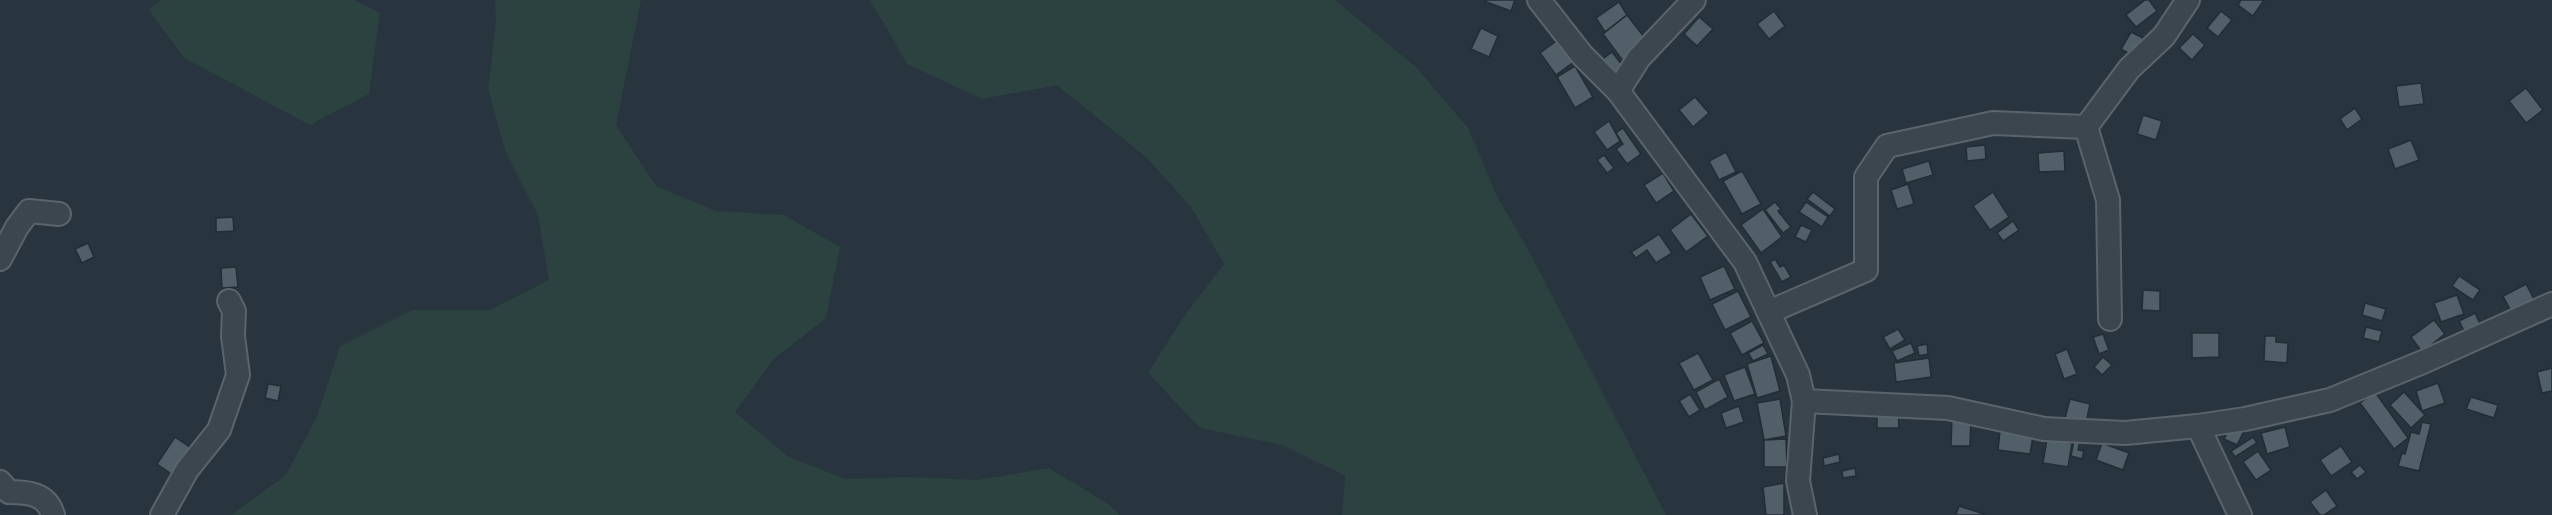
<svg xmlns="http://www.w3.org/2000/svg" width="2552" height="515" font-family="Arial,sans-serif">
<rect width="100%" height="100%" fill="#28343e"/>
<!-- green -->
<g fill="#2b4240">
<path d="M161,0H354L380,13L369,94L310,125L184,58L149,10Z"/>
<path d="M495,0H641L616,125L656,186L716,211L784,215L840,247L826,318L774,359L735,412L787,456L845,479L909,477L977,480L1049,468L1107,503L1120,515H231L286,475L317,416L340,346L412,310H490L549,280L538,215L506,153L488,89L496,22Z"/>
<path d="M870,0H1335L1416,67L1468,128L1497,196L1530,253L1666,515H1342L1345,476L1282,445L1200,428L1148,373L1182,319L1224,264L1191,207L1147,158L1057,85L982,99L907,64Z"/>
</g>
<!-- building -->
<g fill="#515f69" stroke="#222d36" stroke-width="1.5">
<path d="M1486,0H1515L1511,11L1486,2Z"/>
<path d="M2145,0H2149L2157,11L2136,27L2126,15Z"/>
<path d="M2241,0H2264L2253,16L2238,5Z"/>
<path d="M1619,2L1627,15L1605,32L1596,18Z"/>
<path d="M1774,11L1785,26L1769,39L1757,24Z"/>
<path d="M2221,11L2232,20L2218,37L2207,28Z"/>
<path d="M1627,15L1648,42L1623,61L1603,34Z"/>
<path d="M1699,17L1713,29L1697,46L1684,34Z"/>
<path d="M1481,28L1498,36L1489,57L1471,49Z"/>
<path d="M2131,32L2143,38L2133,56L2121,49Z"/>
<path d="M2193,34L2205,45L2192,60L2179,48Z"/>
<path d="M1559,39L1575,61L1556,75L1540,53Z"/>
<path d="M1612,52L1626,70L1614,79L1600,61Z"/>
<path d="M1575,66L1593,97L1575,108L1557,77Z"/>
<path d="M2421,83L2424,104L2399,107L2396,86Z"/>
<path d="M2526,88L2543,110L2526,123L2509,101Z"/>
<path d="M1695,97L1709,113L1693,127L1679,110Z"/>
<path d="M2355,108L2362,119L2347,130L2340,119Z"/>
<path d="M2143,115L2162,121L2156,140L2137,134Z"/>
<path d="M1609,121L1620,141L1607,150L1594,132Z"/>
<path d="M1623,128L1641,154L1627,164L1616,149L1623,144L1616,133Z"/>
<path d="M2411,140L2419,160L2395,169L2388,149Z"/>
<path d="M1985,145L1986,159L1967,161L1966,147Z"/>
<path d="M2064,151L2065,171L2039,172L2038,153Z"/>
<path d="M1726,152L1736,172L1719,180L1709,161Z"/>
<path d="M1604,155L1614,168L1607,173L1597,160Z"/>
<path d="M1929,161L1933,175L1906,183L1902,169Z"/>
<path d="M1742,171L1761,204L1742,214L1723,181Z"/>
<path d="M1663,173L1674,191L1656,203L1644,185Z"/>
<path d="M1908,184L1914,204L1897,209L1891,190Z"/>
<path d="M1813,192L1835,209L1830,216L1807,199Z"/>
<path d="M1993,192L2009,217L1990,230L1973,206Z"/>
<path d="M1775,202L1781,209L1778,211L1791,227L1783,233L1765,210Z"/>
<path d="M1806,202L1828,217L1822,227L1799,212Z"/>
<path d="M1763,209L1782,237L1761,253L1741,225Z"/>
<path d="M1691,214L1708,236L1686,252L1670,230Z"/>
<path d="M233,217L234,231L216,232V218Z"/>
<path d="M2013,221L2019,230L2003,241L1997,233Z"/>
<path d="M1801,225L1812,230L1806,242L1795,237Z"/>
<path d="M1659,234L1672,253L1656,263L1647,250L1636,258L1631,252Z"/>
<path d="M88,243L94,257L82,263L75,249Z"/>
<path d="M1775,259L1780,267L1784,265L1791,277L1782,282L1770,262Z"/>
<path d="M1724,266L1735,289L1710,300L1700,277Z"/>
<path d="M236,267L238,287L222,288L221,268Z"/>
<path d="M2459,276L2480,290L2473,300L2452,286Z"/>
<path d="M2526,284L2535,301L2512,313L2503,296Z"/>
<path d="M2143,290L2160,291V311L2142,310Z"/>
<path d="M1738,291L1751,317L1725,330L1712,304Z"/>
<path d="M2457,295L2464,314L2441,322L2434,303Z"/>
<path d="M2365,303L2386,309L2382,321L2362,315Z"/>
<path d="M2475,313L2483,330L2467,337L2459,321Z"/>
<path d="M2434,320L2445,334L2422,352L2411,337Z"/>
<path d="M1752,321L1764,343L1742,355L1730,333Z"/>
<path d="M2366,327L2382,331L2379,342L2363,338Z"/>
<path d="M1898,329L1905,340L1890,349L1883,337Z"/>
<path d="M2192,333H2219V357L2192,358Z"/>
<path d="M2103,334L2109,350L2099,354L2093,337Z"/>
<path d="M2265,336H2276V342L2288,343L2287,363L2264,361Z"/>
<path d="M1911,343L1915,353L1897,361L1892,351Z"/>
<path d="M1927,344L1928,354L1919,356L1917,346Z"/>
<path d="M1763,345L1768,354L1753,361L1748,353Z"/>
<path d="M2067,349L2077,374L2064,379L2055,354Z"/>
<path d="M1698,353L1713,380L1694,390L1679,363Z"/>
<path d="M1771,356L1780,391L1757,398L1747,364Z"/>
<path d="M2103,357L2112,365L2102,375L2094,367Z"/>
<path d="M1929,358L1931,377L1896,382L1894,363Z"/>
<path d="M1745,367L1755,394L1734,401L1724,375Z"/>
<path d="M2552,368V391L2542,393L2537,372Z"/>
<path d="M1719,379L1728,397L1705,410L1696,392Z"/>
<path d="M2438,383L2445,403L2422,411L2416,391Z"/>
<path d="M268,384L281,386L278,401L265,398Z"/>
<path d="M2375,392L2408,438L2394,449L2360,403Z"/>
<path d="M2404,392L2425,415L2411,428L2390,405Z"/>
<path d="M1690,394L1700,410L1689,417L1679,401Z"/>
<path d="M2471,397L2498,405L2494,418L2466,409Z"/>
<path d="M1780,399L1786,436L1764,440L1757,403Z"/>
<path d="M2070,399L2090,404L2086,423L2065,418Z"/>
<path d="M1739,406L1744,422L1726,428L1721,413Z"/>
<path d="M1877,411H1898L1899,428H1877Z"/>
<path d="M1952,417H1971L1970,446H1951Z"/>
<path d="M2422,422L2431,424L2419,471L2398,466L2402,453L2405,454L2411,432L2419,434Z"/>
<path d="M2232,423L2245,429L2237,445L2224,439Z"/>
<path d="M2285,427L2290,447L2267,454L2261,433Z"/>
<path d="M2000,431L2033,436L2030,454L1998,450Z"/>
<path d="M175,437L191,448L173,475L157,464Z"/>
<path d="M2253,437L2257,443L2235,457L2231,451Z"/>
<path d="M1786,439L1787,467H1764V440Z"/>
<path d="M2047,439L2072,443L2068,467L2043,463Z"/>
<path d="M2074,440L2080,441L2078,450L2084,451L2082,459L2071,456Z"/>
<path d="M2102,443L2129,453L2123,470L2096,460Z"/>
<path d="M2341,446L2352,462L2331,476L2320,460Z"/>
<path d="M2258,451L2271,470L2256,480L2243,462Z"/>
<path d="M1839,454L1840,462L1824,466L1823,458Z"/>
<path d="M2360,465L2366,472L2357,479L2351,472Z"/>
<path d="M1855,468L1856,476L1843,478L1842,471Z"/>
<path d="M1784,483V515H1766L1763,487Z"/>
<path d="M2326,490L2337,506L2324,515H2320L2310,502Z"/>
<path d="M1959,506L1984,514L1983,515H1956Z"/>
</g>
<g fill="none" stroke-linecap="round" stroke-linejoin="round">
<defs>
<g id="minor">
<path d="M1539,0L1582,55L1618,91L1745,262L1798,375L1804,401L1798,481L1805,515"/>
<path d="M1618,91L1639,58L1694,0"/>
<path d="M2086,127L2108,200L2110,319"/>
<path d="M0,259L17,227L29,211L59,214"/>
<path d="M1769,312L1866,270V177L1887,146L1993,123L2086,127L2129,69L2164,36L2188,0"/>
<path d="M1804,401L1948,408L2044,429L2125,433L2198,426L2245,419L2330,400L2423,362L2552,304"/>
<path d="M2198,426L2240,515"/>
<path d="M0,482L9,492C29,492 47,494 53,515"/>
<path d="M162,515L187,470L219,430L238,375L233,336L234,311L229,301"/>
</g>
</defs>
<!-- minor casing -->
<use href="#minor" stroke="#5a646c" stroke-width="26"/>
<!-- minor -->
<use href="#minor" stroke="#3c464f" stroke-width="22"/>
</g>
</svg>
